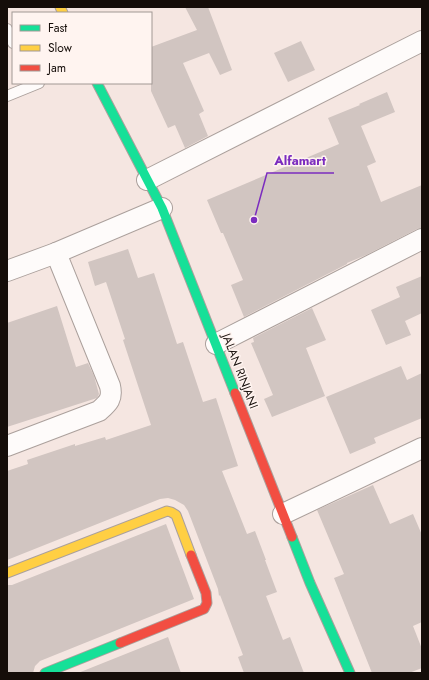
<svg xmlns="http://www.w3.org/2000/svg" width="429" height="680" font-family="Jost,sans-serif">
<rect width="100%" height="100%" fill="#f5e6e1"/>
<!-- building -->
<g fill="#d1c5c1">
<path d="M185,7H208L232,70L220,75L209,53L183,63L204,111L199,114L208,136L185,148L175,125L168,128L151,91V47L197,30Z"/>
<path d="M301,41L315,70L288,82L274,53Z"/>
<path d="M387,92L395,112L361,126L376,162L367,166L381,202L422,185V228L417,229L366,255L347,263V264L244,317L231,285L243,280L223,233H221L207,200L339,144L328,118L360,105L359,104Z"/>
<path d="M128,249L138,278L154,273L177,344L183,342L203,402L216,398L238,466L222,471L247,534L255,531L266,560H265L277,592L266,596L283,640L290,637L304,673H244L238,657L243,655L220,595L219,596L218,589L188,511L184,505L175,500L168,498L160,499L7,560V471L28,464L27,460L75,444V446L105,437L106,440L151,425L123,340L125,339L106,282L95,286L88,262Z"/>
<path d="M422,276V313L405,321L411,335L386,345L371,310L400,297L396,287Z"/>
<path d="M57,306L76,367L88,363L94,376L99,394L97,398L7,427V323Z"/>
<path d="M312,308L326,340L306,348L325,396L272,417L264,399L273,395L251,343L254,342L253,338Z"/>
<path d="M401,366L407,380L422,373V418L374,438L376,443L350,454L326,397Z"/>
<path d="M373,485L390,524L413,514L422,535V622L413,626L422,649V668L409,673H372L334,578L344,574L317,510Z"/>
<path d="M166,524L194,599L40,661L35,666L33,673H7V585H12Z"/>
<path d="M168,637L181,673H78Z"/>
</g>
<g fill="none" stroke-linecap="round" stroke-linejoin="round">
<defs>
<g id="lane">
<path d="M7,29L13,43"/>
<path d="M7,96L39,83"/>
</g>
<g id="street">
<path d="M147,180L422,41"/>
<path d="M7,271L56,253L162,208"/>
<path d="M216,344L422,239"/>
<path d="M7,446L99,411C108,403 113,399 110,386L56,253"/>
<path d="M283,514L422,448"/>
</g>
<g id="fast">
<path d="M97,83L162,208L235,393"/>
<path d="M292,537L310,583L350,673"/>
<path d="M45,673L120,643"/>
</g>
<g id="slow">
<path d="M60,7L63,13"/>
<path d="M7,573L167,511L171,512L176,515L191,555"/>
</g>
<g id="jam">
<path d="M235,393L292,537"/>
<path d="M120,643L204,609L207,603L206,593L191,555"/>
</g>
</defs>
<!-- lane casing -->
<use href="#lane" stroke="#aba09c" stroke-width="12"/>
<!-- street casing -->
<use href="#street" stroke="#aba09c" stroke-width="22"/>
<!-- fast casing -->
<use href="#fast" stroke="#aba09c" stroke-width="11"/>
<!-- slow casing -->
<use href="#slow" stroke="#aba09c" stroke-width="11"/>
<!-- jam casing -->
<use href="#jam" stroke="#aba09c" stroke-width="11"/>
<!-- lane -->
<use href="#lane" stroke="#fefbfa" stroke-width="10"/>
<!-- street -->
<use href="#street" stroke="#fefbfa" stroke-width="20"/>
<!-- fast -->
<use href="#fast" stroke="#16e098" stroke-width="9"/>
<!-- slow -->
<use href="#slow" stroke="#ffcf43" stroke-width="9"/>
<!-- jam -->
<use href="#jam" stroke="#f24e42" stroke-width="9"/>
</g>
<g text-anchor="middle" stroke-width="3" stroke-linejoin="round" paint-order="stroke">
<!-- street labels -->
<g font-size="12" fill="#150d09" stroke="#fff4f0">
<text transform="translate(240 371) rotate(69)" y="4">JALAN RINJANI</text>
</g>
</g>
<!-- callouts -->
<path fill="none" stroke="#7b2cbf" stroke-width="1.5" d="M254 220L267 173H334"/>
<circle fill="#7b2cbf" stroke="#fff4f0" stroke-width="1.5" cx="254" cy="220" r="4"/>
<g font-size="13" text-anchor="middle" font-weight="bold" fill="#7b2cbf" stroke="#fff4f0" stroke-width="3" stroke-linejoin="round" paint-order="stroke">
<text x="300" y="165">Alfamart</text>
</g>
<!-- border -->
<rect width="429" height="680" fill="none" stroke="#150d09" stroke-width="16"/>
<!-- legend -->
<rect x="12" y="12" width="140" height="72" fill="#fff4f0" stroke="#a19894"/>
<rect x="20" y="25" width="20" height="6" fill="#16e098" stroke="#a19894"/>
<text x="48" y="32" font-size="12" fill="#150d09">Fast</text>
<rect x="20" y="45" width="20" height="6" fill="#ffcf43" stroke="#a19894"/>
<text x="48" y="52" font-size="12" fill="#150d09">Slow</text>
<rect x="20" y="65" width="20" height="6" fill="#f24e42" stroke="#a19894"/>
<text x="48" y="72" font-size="12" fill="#150d09">Jam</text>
</svg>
